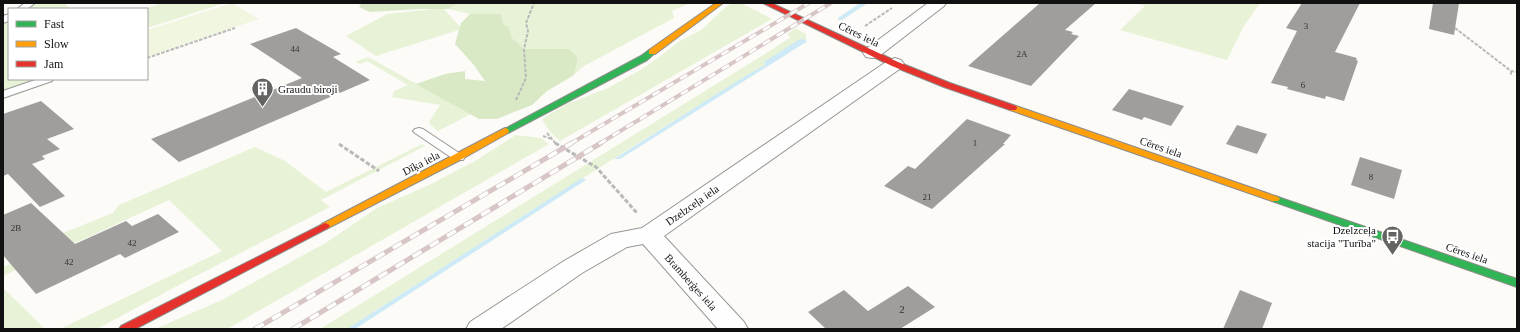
<svg xmlns="http://www.w3.org/2000/svg" width="1520" height="332" font-family="Georgia,serif">
<rect width="100%" height="100%" fill="#fcfbf7"/>
<!-- green -->
<g fill="#e8f2d7">
<path d="M37,3H64L70,9H27Z"/>
<path d="M163,3H225L147,28V9H143Z"/>
<path d="M464,3H690L672,11L674,18L584,66L574,75L578,58L544,49H524L512,38L509,27L503,24L501,14H470L449,9L454,5Z"/>
<path d="M733,3H741L772,19L560,141L550,132L542,119L567,104L608,88L642,69L662,55L678,42L701,30L727,6Z"/>
<path d="M1134,3H1260L1244,26L1227,60L1120,30L1145,6Z"/>
<path d="M443,8L462,29L376,56L346,36L387,14Z"/>
<path d="M9,19V79H40L3,92V22Z"/>
<path d="M795,28L806,34V41C650,133 499,232 347,329H320L765,54L791,37L787,35Z"/>
<path d="M368,57L471,114L438,131L432,126L429,122L440,105L392,97L394,91L408,85L367,61L360,64L355,62Z"/>
<path d="M516,135L541,138L549,144L227,329H155L222,300L327,242L377,208L429,185L475,161Z"/>
<path d="M422,144L425,146L321,200L330,207L192,278L97,329H60L222,251L169,200L3,276V267L68,238L63,233L113,213L119,205L255,147L285,161L326,192Z"/>
<path d="M3,288L45,329H3Z"/>
</g>
<!-- forest -->
<g fill="#d9e9c5">
<path d="M362,3H464L454,5L449,9H420L370,12L359,7Z"/>
<path d="M470,14H501L503,24L509,27L512,38L524,49H569L578,58L574,75L547,91L532,105L497,119H479L416,84L445,74L465,71V79L485,81L473,64L455,44L461,23Z"/>
</g>
<!-- pitch -->
<path fill="#f1f6e1" d="M232,3L259,19L147,57V30Z"/>
<!-- water -->
<g fill="#cdeaf6">
<path d="M806,41V42L620,159H614L742,78Z"/>
<path d="M582,178L586,180L355,329H347Z"/>
</g>
<g fill="none" stroke-linecap="round" stroke-linejoin="round">
<!-- stream -->
<g fill="#cdeaf6" fill-rule="evenodd">
<path d="M860,3H868L842,20H838V18Z"/>
<path d="M800,39H803L807,41L771,64H765L764,62Z"/>
</g>
</g>
<!-- building -->
<g fill="#a09e9c">
<path d="M1040,3H1096L1065,30L1073,32L1071,34L1079,36L1031,86L968,66Z"/>
<path d="M1302,3H1360L1335,52L1357,58L1356,60L1358,61L1344,101L1326,96L1325,99L1287,89L1288,87L1271,83L1297,31L1286,28Z"/>
<path d="M1433,3H1459L1454,35L1429,29Z"/>
<path d="M296,28L341,54L333,57L370,80L179,162L151,139L302,78L250,44Z"/>
<path d="M1129,89L1184,106L1171,126L1144,117L1142,120L1112,110Z"/>
<path d="M41,101L74,129L47,139L60,149L42,156L45,159L32,164L65,196L40,207L8,174L3,176V114Z"/>
<path d="M967,119L1011,135L1003,144H1005L932,209L884,186L908,166L915,169Z"/>
<path d="M1237,125L1267,134L1257,154L1226,144Z"/>
<path d="M1360,157L1402,170L1394,199L1351,185Z"/>
<path d="M31,203L75,244L126,221L132,226L158,214L179,232L125,258L120,254L36,294L3,255V215Z"/>
<path d="M908,286L935,307L900,329H826L808,312L844,290L868,311Z"/>
<path d="M1240,290L1272,303L1262,329H1223Z"/>
</g>
<g fill="none" stroke-linecap="round" stroke-linejoin="round">
<defs>
<g id="lane">
<path d="M25,3H35L27,9H17Z"/>
<path d="M9,14V21L3,23V16Z"/>
<path d="M38,79H53L52,81L3,98V91Z"/>
<path d="M419,128L423,129L465,157L463,160H455L415,133L413,131L415,129Z"/>
</g>
<g id="street">
<path d="M928,3H946L944,6L878,57L872,58L866,57L863,53L866,49Z"/>
<path d="M895,58L901,60L904,64L901,68L664,236L744,322L748,329H718L643,244L627,247L582,273L501,329H466L470,322L564,261L611,234L642,228L889,60Z"/>
</g>
<g id="fast">
<path d="M649,50H655L656,52L647,60L508,133H502L501,131L641,56Z"/>
<path d="M1275,196L1517,279V287L1272,201L1270,199L1272,197Z"/>
</g>
<g id="slow">
<path d="M716,3H723L655,54H649V50Z"/>
<path d="M1010,106H1016L1278,197L1280,199L1278,201H1272L1010,110L1009,108Z"/>
<path d="M505,128L508,129L509,131L508,133L462,159L328,228L325,229L320,226L322,224Z"/>
</g>
<g id="jam">
<path d="M763,3H771L898,62L950,83L1016,106L1017,108L1016,110H1010L944,87L892,66Z"/>
<path d="M325,223L328,224L330,226L328,228L135,329H119L121,326Z"/>
</g>
</defs>
<!-- lane casing -->
<use href="#lane" stroke="#979695" stroke-width="2"/>
<!-- street casing -->
<use href="#street" stroke="#979695" stroke-width="2"/>
<!-- fast casing -->
<use href="#fast" stroke="#8d8d8b" stroke-width="2"/>
<!-- slow casing -->
<use href="#slow" stroke="#8d8d8b" stroke-width="2"/>
<!-- jam casing -->
<use href="#jam" stroke="#8d8d8b" stroke-width="2"/>
<!-- path-far1 -->
<g stroke="#b9b9b8" stroke-width="2" stroke-dasharray="3.5 1.5" stroke-linecap="butt">
<path d="M865,26L892,8"/>
<path d="M1455,28L1511,71L1517,72"/>
<path d="M147,58L235,28"/>
<path d="M1511,71V75"/>
<path d="M516,100L526,78L524,49L528,31L526,23L534,3"/>
<path d="M547,133L556,144"/>
<path d="M543,136L552,139"/>
</g>
<!-- path -->
<g stroke="#b9b9b8" stroke-width="3" stroke-dasharray="4.5 2" stroke-linecap="butt">
<path d="M555,143L596,167L637,213"/>
<path d="M339,144L379,171"/>
</g>
<!-- lane -->
<use href="#lane" fill="#fffefe" fill-rule="evenodd"/>
<!-- street -->
<use href="#street" fill="#fffefe" fill-rule="evenodd"/>
<!-- fast -->
<use href="#fast" fill="#30b455" fill-rule="evenodd"/>
<!-- slow -->
<use href="#slow" fill="#ff9f0a" fill-rule="evenodd"/>
<!-- jam -->
<use href="#jam" fill="#e5322d" fill-rule="evenodd"/>
<defs>
<g id="rail-far1">
<path d="M570,144L809,3"/>
<path d="M599,144L831,3"/>
</g>
<g id="rail">
<path d="M255,329L572,143"/>
<path d="M293,329L601,143"/>
</g>
</defs>
<!-- rail-far1 casing -->
<use href="#rail-far1" stroke="#d8c6c7" stroke-width="4"/>
<!-- rail casing -->
<use href="#rail" stroke="#d8c6c7" stroke-width="5"/>
<!-- rail-far1 -->
<use href="#rail-far1" stroke="#fff" stroke-width="2.5" stroke-dasharray="8" stroke-linecap="butt"/>
<!-- rail -->
<use href="#rail" stroke="#fff" stroke-width="3.5" stroke-dasharray="10" stroke-linecap="butt"/>
</g>
<!-- icons -->
<defs>
<symbol id="building-pin" viewBox="-11 -11 22 30"><path d="M0 17L-7.5 6A9.5 9.5 0 1 1 7.5 6Z" fill="#636362" stroke="#fff"/><path d="M-4-6H4V6H1V3H-1V6H-4ZM-2.5-4.3h1.7v1.8h-1.7ZM.8-4.3h1.7v1.8H.8ZM-2.5-1h1.7V.8h-1.7ZM.8-1h1.7V.8H.8Z" fill="#fff"/></symbol>
<symbol id="bus-pin" viewBox="-11 -11 22 30"><path d="M0 17L-7.5 6A9.5 9.5 0 1 1 7.5 6Z" fill="#636362" stroke="#fff"/><path d="M-5-6H5V4H4V6H2V4H-2V6H-4V4H-5ZM-3.5-4V0h7V-4ZM-3.5 1.2v1.5H-2V1.2ZM2 1.2v1.5H3.5V1.2Z" fill="#fff"/></symbol>
</defs>
<g fill-rule="evenodd">
<use href="#building-pin" x="250" y="76" width="25" height="34"/>
<use href="#bus-pin" x="1380" y="224" width="25" height="34"/>
</g>
<g text-anchor="middle" stroke-width="4" stroke-linejoin="round" paint-order="stroke">
<!-- number labels -->
<g font-size="9" fill="#353434">
<text x="1306" y="29">3</text>
<text x="295" y="52">44</text>
<text x="1022" y="57">2A</text>
<text x="1303" y="88">6</text>
<text x="975" y="146">1</text>
<text x="1371" y="180">8</text>
<text x="927" y="200">21</text>
<text x="16" y="231">2B</text>
<text x="132" y="246">42</text>
<text x="69" y="265">42</text>
</g>
<!-- street labels -->
<g font-size="11" fill="#111" stroke="#fff">
<text transform="translate(859 34) rotate(26)" y="4">Cēres iela</text>
<text transform="translate(1161 147) rotate(19)" y="4">Cēres iela</text>
<text transform="translate(421 163) rotate(-27)" y="4">Dīķa iela</text>
<text transform="translate(692 205) rotate(-35)" y="4">Dzelzceļa iela</text>
<text transform="translate(1467 253) rotate(19)" y="4">Cēres iela</text>
<text transform="translate(691 282) rotate(48)" y="4">Bramberģes iela</text>
</g>
<!-- poi labels -->
<g font-size="11" fill="#111" stroke="#fff" text-anchor="start">
<text x="278" y="93">Graudu biroji</text>
<text x="1376" y="234" text-anchor="end">Dzelzceļa<tspan x="1376" dy="13">stacija "Turība"</tspan></text>
</g>
<!-- near-number labels -->
<g font-size="11" fill="#353434">
<text x="902" y="313">2</text>
</g>
</g>
<!-- border -->
<rect width="1520" height="332" fill="none" stroke="#111111" stroke-width="8"/>
<!-- legend -->
<rect x="8" y="8" width="140" height="72" fill="#ffffff" stroke="#a0a0a0"/>
<rect x="16" y="21" width="20" height="6" fill="#30b455" stroke="#a0a0a0"/>
<text x="44" y="28" font-size="12" fill="#111111">Fast</text>
<rect x="16" y="41" width="20" height="6" fill="#ff9f0a" stroke="#a0a0a0"/>
<text x="44" y="48" font-size="12" fill="#111111">Slow</text>
<rect x="16" y="61" width="20" height="6" fill="#e5322d" stroke="#a0a0a0"/>
<text x="44" y="68" font-size="12" fill="#111111">Jam</text>
</svg>
